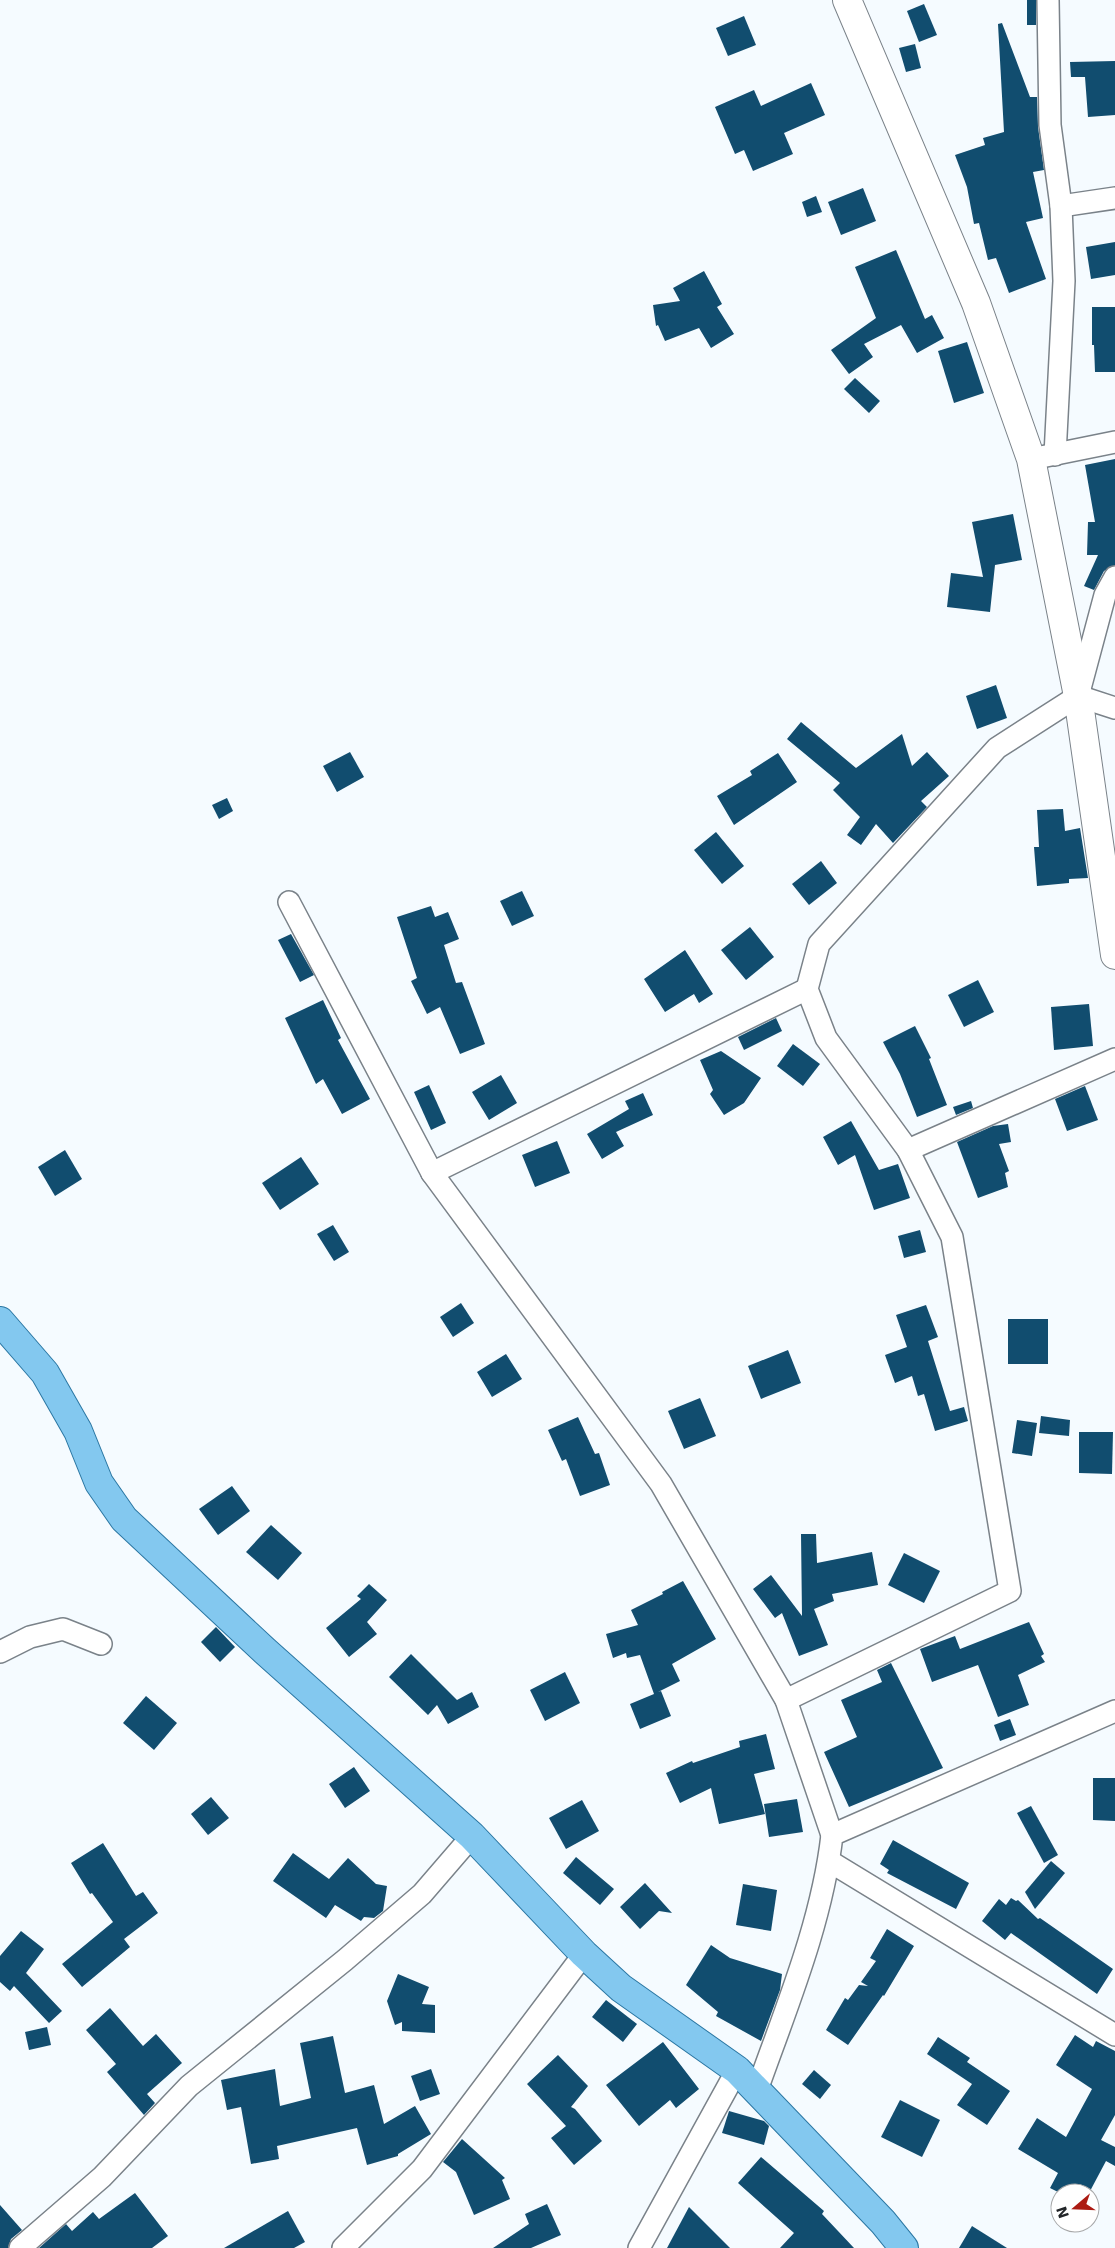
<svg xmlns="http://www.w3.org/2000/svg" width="1115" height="2248" font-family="'DejaVu Sans',sans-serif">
<rect width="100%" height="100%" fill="#f5fbff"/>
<!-- building -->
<g fill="#114d6f">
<rect x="1027" y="0" width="9" height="25"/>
<path d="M924,4L937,35L919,42L907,11Z"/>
<path d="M744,16L756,45L728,56L716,28Z"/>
<path d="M1002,23L1030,97H1037L1038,127L1044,170L1033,172L1043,218L1026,222L1046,279L1009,293L996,258L988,260L979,223L974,224L967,187L955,155L985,145L983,138L1004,132L998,24Z"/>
<path d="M915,44L921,68L906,72L899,48Z"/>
<path d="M1115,61V115L1088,117L1085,77H1071L1070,62Z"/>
<path d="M811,83L825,115L784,133L793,154L753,171L744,150L735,154L715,107L754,90L761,106Z"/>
<path d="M863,188L876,221L841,235L828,202Z"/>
<path d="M816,196L822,212L807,217L802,202Z"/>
<path d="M1115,242V275L1091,279L1086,247Z"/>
<path d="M896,250L925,319L932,315L944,338L917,353L901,325L864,344L873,357L849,374L831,350L876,318L855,267Z"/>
<path d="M704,271L722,304L717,307L734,334L711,348L699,328L665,341L658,325L656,326L653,305L680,301L673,288Z"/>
<path d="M1092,307H1115V372H1095L1094,345H1092Z"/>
<path d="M967,342L984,393L954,403L938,351Z"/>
<path d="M855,378L880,401L869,413L844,389Z"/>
<path d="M1115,459V565L1104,571L1094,590L1084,586L1098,555H1087L1088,522H1095L1085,465Z"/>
<path d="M1013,514L1022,560L995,565L990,612L947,607L951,573L983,577L972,522Z"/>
<path d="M996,685L1007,718L977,729L966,696Z"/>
<path d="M801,722L856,768L902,734L912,766L927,752L949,776L921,801L927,807L893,843L876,824L861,845L847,835L860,817L833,790L840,783L787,739Z"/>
<path d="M350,752L364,777L337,792L323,766Z"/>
<path d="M778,753L797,782L734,825L717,796L752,775L750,771Z"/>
<path d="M227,798L233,811L219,819L212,805Z"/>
<path d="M1063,809L1065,831L1080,828L1088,878L1069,879V883L1037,886L1034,847H1039L1037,810Z"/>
<path d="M716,832L744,866L722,884L694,850Z"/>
<path d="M821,861L837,883L809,905L792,884Z"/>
<path d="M522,891L534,916L512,926L500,901Z"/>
<path d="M431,906L435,917L448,912L459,939L444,945L456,983L462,982L485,1044L460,1054L440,1007L427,1014L411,981L417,978L397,917Z"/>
<path d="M750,927L774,957L746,980L721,950Z"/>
<path d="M291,934L314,975L300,982L278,940Z"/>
<path d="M685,950L713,994L699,1003L694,994L665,1012L644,979Z"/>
<path d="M978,980L994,1012L964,1027L948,995Z"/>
<path d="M323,1000L341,1038L338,1040L370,1099L342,1114L323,1079L316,1084L285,1018Z"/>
<path d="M1089,1004L1093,1046L1054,1050L1051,1007Z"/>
<path d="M776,1018L782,1031L744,1050L738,1037Z"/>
<path d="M915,1026L931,1058L929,1059L947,1105L917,1117L900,1074L883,1042Z"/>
<path d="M793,1044L820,1064L803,1086L777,1066Z"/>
<path d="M721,1051L761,1078L744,1103L724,1115L710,1094L713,1090L700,1060Z"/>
<path d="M501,1075L517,1103L489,1120L472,1092Z"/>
<path d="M429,1085L446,1123L431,1130L414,1092Z"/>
<path d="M1085,1086L1098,1120L1067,1131L1055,1099Z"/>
<path d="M643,1093L653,1115L616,1132L624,1146L602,1159L587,1134L629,1109L625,1101Z"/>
<path d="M971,1101L973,1108L956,1115L953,1107Z"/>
<path d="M851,1121L879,1170L898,1164L910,1198L874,1210L855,1155L838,1165L823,1137Z"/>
<path d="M1008,1124L1011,1142L999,1144L1009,1171L1005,1173L1008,1187L978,1198L957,1142L993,1126Z"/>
<path d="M557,1141L570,1173L535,1187L522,1155Z"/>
<path d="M65,1150L82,1179L55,1196L38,1167Z"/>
<path d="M301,1157L319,1184L280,1210L262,1183Z"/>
<path d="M333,1225L349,1252L334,1261L317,1234Z"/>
<path d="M920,1230L926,1252L904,1258L898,1236Z"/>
<path d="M461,1303L474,1323L453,1337L440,1317Z"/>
<path d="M926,1305L938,1337L928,1341L950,1411L964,1407L968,1421L935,1431L924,1394L918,1396L912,1376L895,1383L885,1355L907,1347L896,1315Z"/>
<rect x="1008" y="1319" width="40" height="45"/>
<path d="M788,1350L801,1383L761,1399L748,1366Z"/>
<path d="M506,1354L522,1379L492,1397L477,1372Z"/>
<path d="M700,1398L716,1436L684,1449L668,1411Z"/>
<path d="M1041,1416L1070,1420L1069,1436L1039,1433Z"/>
<path d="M578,1417L595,1454L599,1453L610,1485L580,1496L566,1459L562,1461L548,1430Z"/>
<path d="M1017,1420L1037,1423L1032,1456L1012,1453Z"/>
<path d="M1079,1432H1113L1112,1474L1079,1473Z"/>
<path d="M232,1486L250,1511L218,1535L199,1509Z"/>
<path d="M271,1525L302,1553L278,1580L246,1552Z"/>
<path d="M801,1534H816L817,1563L872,1552L878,1585L832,1594L834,1601L814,1609L828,1645L799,1656L782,1613L775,1618L753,1589L771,1575L802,1616Z"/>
<path d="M904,1553L940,1571L924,1603L888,1585Z"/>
<path d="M683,1581L716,1639L672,1664L680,1681L658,1692L661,1691L671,1716L640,1729L630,1704L654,1694L640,1655L627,1658L626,1653L613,1658L606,1634L638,1625L631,1610L663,1594L662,1592Z"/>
<path d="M369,1584L387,1600L367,1622L377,1634L349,1657L326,1628L361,1599L357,1596Z"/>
<path d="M1029,1622L1044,1654L1041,1656L1045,1662L1018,1675L1029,1705L998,1717L978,1665L932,1682L920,1649L955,1636L960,1649Z"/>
<path d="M216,1627L235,1647L220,1662L201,1642Z"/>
<path d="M411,1654L457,1700L472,1692L479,1707L448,1724L437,1705L428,1715L389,1677Z"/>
<path d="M891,1663L943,1768L849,1807L824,1752L857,1737L841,1700L882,1682L877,1670Z"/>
<path d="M565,1672L580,1703L545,1721L530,1690Z"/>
<path d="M146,1696L177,1723L154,1750L123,1723Z"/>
<path d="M1010,1719L1016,1735L1000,1741L994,1725Z"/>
<path d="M766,1734L775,1769L754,1774L765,1814L719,1824L711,1788L680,1803L666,1773L692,1761L693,1763L740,1747L739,1741Z"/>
<path d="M354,1767L370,1791L345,1808L329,1784Z"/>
<path d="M1093,1778H1115V1821L1093,1820Z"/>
<path d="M211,1797L229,1818L208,1835L191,1814Z"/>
<path d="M797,1799L803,1832L769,1837L764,1804Z"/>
<path d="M582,1800L599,1831L566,1849L549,1818Z"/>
<path d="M1031,1806L1058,1855L1044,1863L1017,1813Z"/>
<path d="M893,1840L969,1883L956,1909L887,1873L889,1870L880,1864Z"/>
<path d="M103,1843L136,1896L143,1892L158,1913L124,1939L130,1947L82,1987L62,1964L113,1922L92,1893L90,1894L71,1863Z"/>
<path d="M293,1853L329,1879L348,1858L376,1884L387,1886L383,1911L374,1918L364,1917L361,1921L335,1905L326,1918L273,1881Z"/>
<path d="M576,1857L614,1889L600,1905L563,1873Z"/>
<path d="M1051,1861L1065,1873L1035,1909L1025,1892Z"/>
<path d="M645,1883L672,1913L659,1911L640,1929L620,1907Z"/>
<path d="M743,1884L777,1890L771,1931L736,1925Z"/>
<path d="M1011,1898L1016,1901L1018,1900L1038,1919L1040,1918L1113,1969L1097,1994L1011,1933L1005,1940L982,1921L999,1899L1006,1905Z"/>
<path d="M887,1929L914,1946L884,1996L883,1995L848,2045L826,2030L845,1998L848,2000L859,1985L868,1986L861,1982L876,1961L870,1958Z"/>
<path d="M21,1931L44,1949L26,1973L62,2011L49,2023L14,1986L10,1991L0,1982V1956Z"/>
<path d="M711,1945L730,1958L782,1974L780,1990L761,2041L716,2016L718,2012L686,1985Z"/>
<path d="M398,1974L429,1987L422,2004L435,2005V2033L402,2031V2022L395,2025L387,2001Z"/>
<path d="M606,2000L637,2024L623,2042L592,2017Z"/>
<path d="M110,2008L143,2046L156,2034L182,2063L147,2094L155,2103L144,2115L107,2072L116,2064L86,2030Z"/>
<path d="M47,2027L51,2045L29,2050L25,2032Z"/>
<path d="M1075,2035L1093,2047L1096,2041L1115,2051V2115L1101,2140L1115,2147V2166L1106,2161L1089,2193H1060L1050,2188L1058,2173L1018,2149L1037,2118L1066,2137L1092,2089L1056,2065Z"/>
<path d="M333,2036L345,2093L374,2085L384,2124L415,2106L431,2134L398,2154V2156L367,2165L357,2128L277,2146L279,2159L251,2164L241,2107L227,2110L221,2080L275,2069L280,2106L311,2098L300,2043Z"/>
<path d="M938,2037L970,2058L967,2062L1010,2091L987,2125L957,2105L972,2084L927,2054Z"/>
<path d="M663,2042L699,2089L676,2108L670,2100L639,2126L606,2085Z"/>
<path d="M558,2055L588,2086L571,2107L575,2109L602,2141L574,2165L551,2138L566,2126L527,2084Z"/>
<path d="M431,2069L440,2094L420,2101L411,2076Z"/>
<path d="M814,2070L831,2085L820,2099L802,2084Z"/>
<path d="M900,2100L940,2120L922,2157L881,2137Z"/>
<path d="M729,2111L764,2121L769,2126L764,2145L722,2133Z"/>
<path d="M462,2139L505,2178L502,2180L510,2199L474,2215L456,2172L443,2162Z"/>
<path d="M761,2157L824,2211L822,2214L854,2248H780L794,2233L738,2183Z"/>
<path d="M135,2193L168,2236L152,2248H39L66,2224L72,2231L93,2212L99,2219Z"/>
<path d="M547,2204L561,2235L531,2248H493L529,2224L525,2214Z"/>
<path d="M0,2205L22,2230L11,2239L8,2248H0Z"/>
<path d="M689,2207L730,2248H667Z"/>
<path d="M288,2211L305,2242L294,2248H224Z"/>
<path d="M972,2226L1007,2248H959Z"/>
</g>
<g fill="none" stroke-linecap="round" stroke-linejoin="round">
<defs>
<g id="street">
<path d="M1048,0L1050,125L1061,206L1064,281L1055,455"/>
<path d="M1061,206L1115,198"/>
<path d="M1041,457L1115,442"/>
<path d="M1078,696L1115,708"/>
<path d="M289,902L432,1173L661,1484L786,1700L832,1835"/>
<path d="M908,1150L1115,1059"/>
<path d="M432,1173L807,989"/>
<path d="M0,1652L30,1637L63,1629L101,1644"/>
<path d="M786,1700L1010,1591L952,1237L908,1150L826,1038L807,989L819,944L997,748L1078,696L1105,595L1115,577"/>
<path d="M829,1861L1115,2035"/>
<path d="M757,2090C786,2008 822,1923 832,1835L1115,1711"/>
<path d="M20,2248L102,2177L189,2086L345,1960L422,1894L472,1836"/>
<path d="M343,2248L422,2169L584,1954"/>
<path d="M639,2248L737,2070"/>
</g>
<path id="secondary" d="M847,0L976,303L1031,459L1078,696L1115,955"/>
<path id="primary" d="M0,1321L45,1373L78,1431L99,1483L124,1519L265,1651L472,1836L584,1954L621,1988L737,2070L883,2222L904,2248"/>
</defs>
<!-- street casing -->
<use href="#street" stroke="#7a8289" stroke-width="24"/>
<!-- secondary casing -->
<use href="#secondary" stroke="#7a8289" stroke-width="30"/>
<!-- primary casing -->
<use href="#primary" stroke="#2b77a3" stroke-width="30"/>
<!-- street -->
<use href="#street" stroke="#fff" stroke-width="21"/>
<!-- secondary -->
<use href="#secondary" stroke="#fff" stroke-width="28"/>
<!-- primary -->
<use href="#primary" stroke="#83c8ef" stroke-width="28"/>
</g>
<!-- north arrow -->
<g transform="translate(1075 2208) rotate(251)"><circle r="24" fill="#ffffff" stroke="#a7a8a9"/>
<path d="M0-4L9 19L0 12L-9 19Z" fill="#ac1b13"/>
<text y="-8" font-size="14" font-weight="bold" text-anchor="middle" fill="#222528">N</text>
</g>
</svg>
